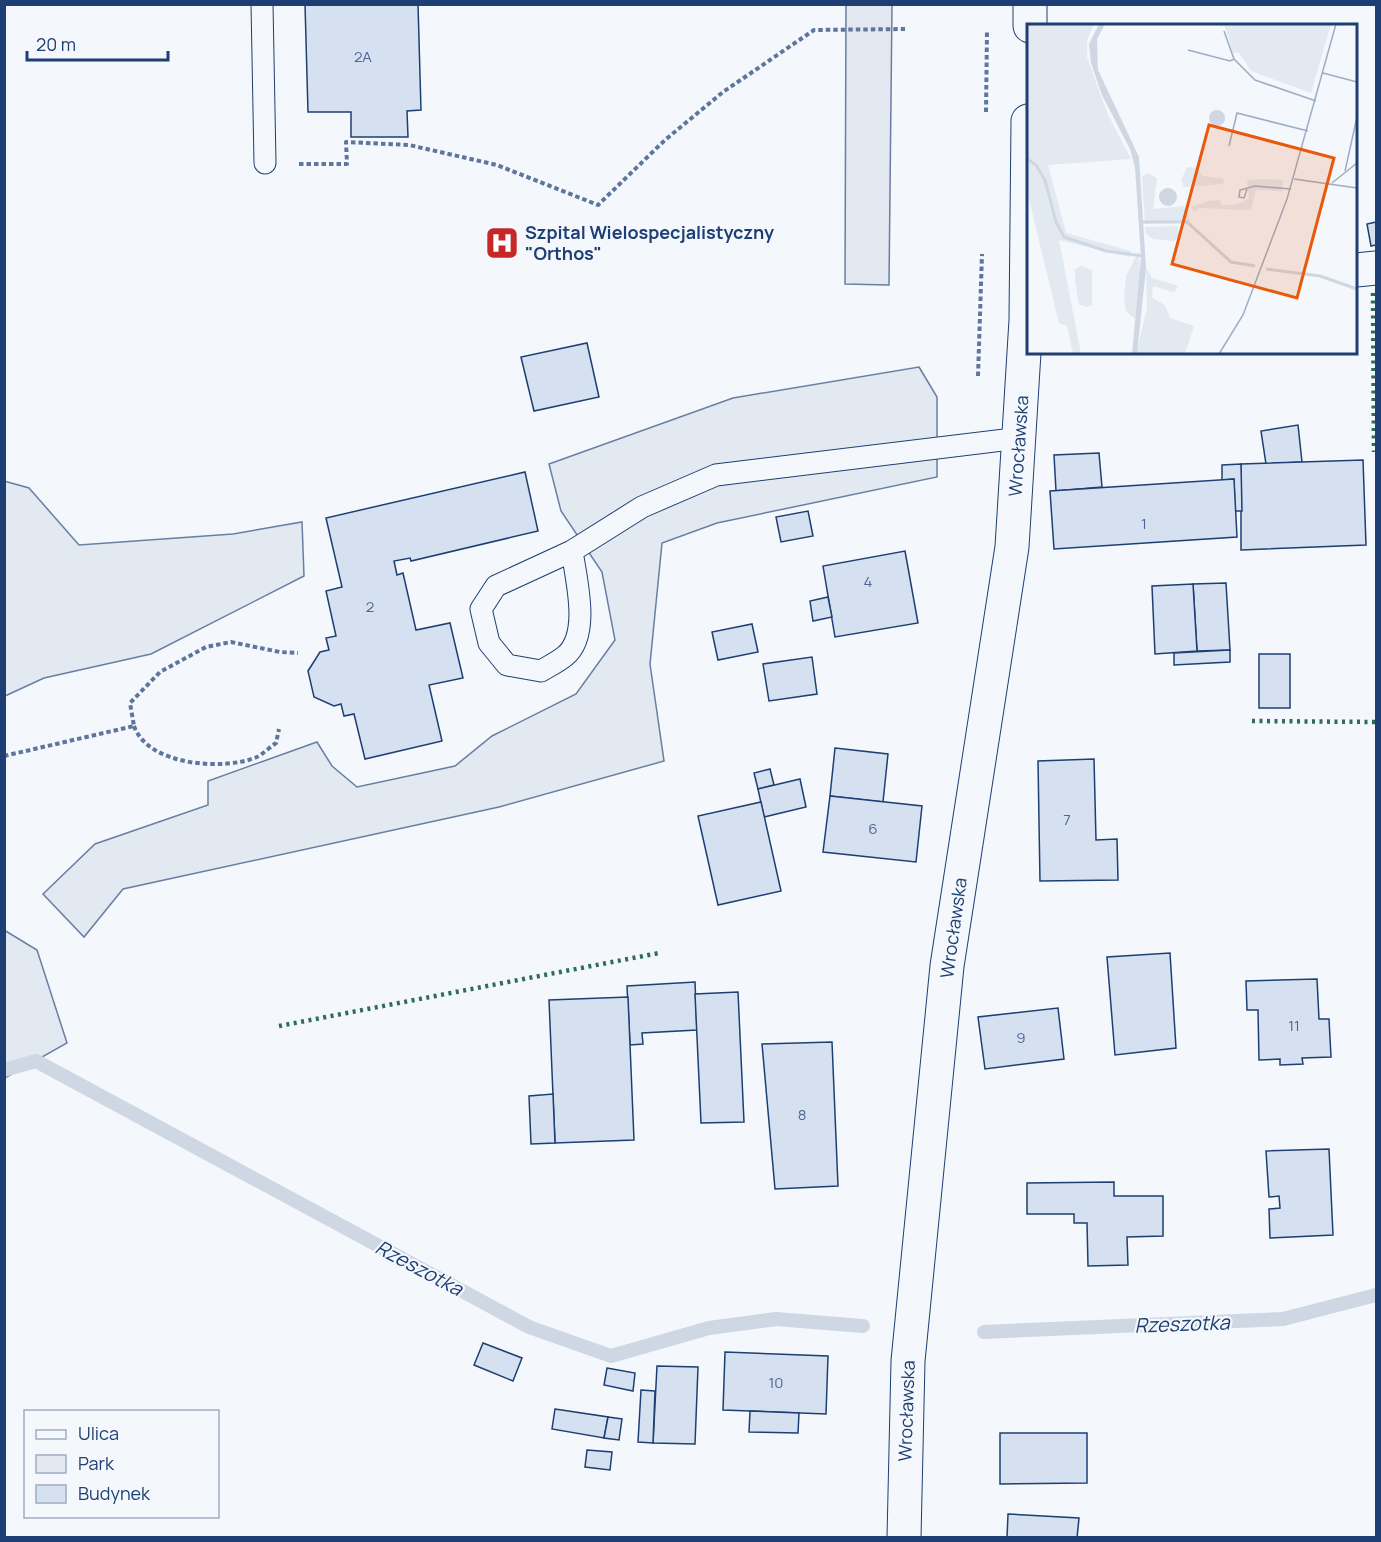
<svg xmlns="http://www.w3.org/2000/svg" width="1381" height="1542" font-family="Manrope,sans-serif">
<rect width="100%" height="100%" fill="#f4f7fb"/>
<!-- green -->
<g fill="#e3e9f0" stroke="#687fa3" stroke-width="1.5">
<path d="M919,367L937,397V477L717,523L662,543L650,664L664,761L499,807L123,889L84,937L43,894L95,844L208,805V781L317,742L332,766L357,787L455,766L492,736L576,694L615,640L602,572L561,511L549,464L733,398Z"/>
<path d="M4,481L29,488L79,545L233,534L302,522L304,576L151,654L44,678L5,696Z"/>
<path d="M4,930L37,950L67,1043L5,1078Z"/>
</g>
<!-- parking -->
<path fill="#e3e8f0" stroke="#687fa3" stroke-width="1.5" d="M846,5H892L889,285L845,284Z"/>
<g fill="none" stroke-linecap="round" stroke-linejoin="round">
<!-- stream -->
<g stroke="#cfd7e4" stroke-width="14">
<path d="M4,1070L36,1061L529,1327L611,1356L709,1328L776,1319L863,1326"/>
<path d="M984,1332L1283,1319L1376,1295"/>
</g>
</g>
<!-- building -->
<g fill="#d5e0f0" stroke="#1d3f73" stroke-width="1.5">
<path d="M305,4H418L421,110L407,111L408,137H351V112H308Z"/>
<path d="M1376,222V245L1371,246L1367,224Z"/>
<path d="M587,343L599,397L534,411L521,357Z"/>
<path d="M1298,425L1302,462L1266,464L1261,431Z"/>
<path d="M1099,453L1102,487L1056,491L1054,455Z"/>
<path d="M1363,460L1366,545L1241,550V464Z"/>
<path d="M1241,464L1242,511H1235L1234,479L1222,480V465Z"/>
<path d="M525,472L538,531L411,561L410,558L394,561L397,575L403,573L416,630L450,623L463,678L429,685L442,741L365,759L354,714L344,716L341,704L334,706L314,697L308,671L320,652L329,650L326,638L336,636L326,591L342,587L326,518Z"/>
<path d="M1234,479L1237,537L1054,549L1050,491Z"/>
<path d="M808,511L813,536L781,542L776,517Z"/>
<path d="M905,551L918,623L835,637L823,566Z"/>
<path d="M1226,583L1230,650L1197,651L1193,584Z"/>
<path d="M1193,584L1197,651L1155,654L1152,586Z"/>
<path d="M828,597L832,617L813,621L810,601Z"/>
<path d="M752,624L758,652L718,660L712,632Z"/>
<path d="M1230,650V662L1174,665V653Z"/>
<rect x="1259" y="654" width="31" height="54"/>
<path d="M812,657L817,694L769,701L763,664Z"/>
<path d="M835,748L888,754L883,802L830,796Z"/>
<path d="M1094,759L1096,840L1117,839L1118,880L1040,881L1038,761Z"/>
<path d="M770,769L774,785L758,789L754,773Z"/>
<path d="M800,779L806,807L764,817L758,789Z"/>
<path d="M830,796L922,806L916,862L823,852Z"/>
<path d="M761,802L781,891L718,905L698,816Z"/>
<path d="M1170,953L1176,1048L1115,1055L1107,957Z"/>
<path d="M1317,979L1319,1019H1329L1331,1057L1302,1058L1303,1064L1280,1065V1059L1259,1060L1258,1010H1247L1246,981Z"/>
<path d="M695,982L697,1030L642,1033L643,1044L630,1045L627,986Z"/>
<path d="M738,992L744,1122L701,1123L695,994Z"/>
<path d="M628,997L634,1140L555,1143L549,1000Z"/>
<path d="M1058,1008L1064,1059L985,1069L978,1017Z"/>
<path d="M832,1042L838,1186L775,1189L762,1044Z"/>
<path d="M553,1094L555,1143L531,1144L529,1096Z"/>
<path d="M1329,1149L1333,1235L1270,1238L1269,1209L1280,1208L1279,1196L1269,1197L1266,1151Z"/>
<path d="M1114,1182V1196H1163V1236L1127,1237L1128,1265L1088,1266L1087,1223H1074V1214H1027V1183Z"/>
<path d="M483,1343L522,1358L513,1381L474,1365Z"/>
<path d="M725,1352L828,1356L826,1414L723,1410Z"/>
<path d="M657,1366L698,1367L695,1444L653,1443Z"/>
<path d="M607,1368L635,1373L633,1391L604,1385Z"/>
<path d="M641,1390L655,1391L653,1443L638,1442Z"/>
<path d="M555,1409L608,1417L604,1438L552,1429Z"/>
<path d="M750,1411L799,1413L798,1433L749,1432Z"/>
<path d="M608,1417L622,1419L619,1440L604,1438Z"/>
<path d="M1000,1433H1087V1483L1000,1484Z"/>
<path d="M587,1450L612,1452L610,1470L585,1467Z"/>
<path d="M1008,1514L1079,1518L1077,1538H1007Z"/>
</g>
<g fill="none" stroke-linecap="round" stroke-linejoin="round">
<defs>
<g id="lane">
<path d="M262,4L265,163"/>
<path d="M572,551C576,579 591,635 565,656C558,662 549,666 541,671L507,665L489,643L481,609L496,586L572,551L642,507L716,475L1020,438"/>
</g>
<path id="street" d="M1356,270L1376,268"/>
<g id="secondary">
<path d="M1030,26V4"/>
<path d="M904,1538L908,1361L947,966L1012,547L1026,320L1028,121"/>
</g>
</defs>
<!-- lane casing -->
<use href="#lane" stroke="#1d3f73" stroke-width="23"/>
<!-- street casing -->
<use href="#street" stroke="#1d3f73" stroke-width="35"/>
<!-- secondary casing -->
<use href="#secondary" stroke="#1d3f73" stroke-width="35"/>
<!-- path -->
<g stroke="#5e769c" stroke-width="4" stroke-dasharray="4.5 3" stroke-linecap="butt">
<path d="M986,112L987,32"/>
<path d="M299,164H347L346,142L409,145L497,165L598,205L665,140L723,92L814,30L905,29"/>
<path d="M978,376L982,254"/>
<path d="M134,726C148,766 224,771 257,757C263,754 270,747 276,743L279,729"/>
<path d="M4,756L134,726L130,703L160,672L206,647L231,642L280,652L298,653"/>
</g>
<!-- lane -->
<use href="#lane" stroke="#f4f7fb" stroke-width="21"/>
<!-- street -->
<use href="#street" stroke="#f4f7fb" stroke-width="33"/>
<!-- secondary -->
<use href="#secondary" stroke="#f4f7fb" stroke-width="33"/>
<!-- hedge -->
<g stroke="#2c6c60" stroke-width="4.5" stroke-dasharray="3 4.5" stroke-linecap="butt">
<path d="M1373,293L1374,452"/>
<path d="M1252,721L1376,722"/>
<path d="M279,1026L659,953"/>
</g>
</g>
<!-- icons -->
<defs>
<symbol id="hospital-square" viewBox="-11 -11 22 22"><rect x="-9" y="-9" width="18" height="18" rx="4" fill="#c62828" stroke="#f4f7fb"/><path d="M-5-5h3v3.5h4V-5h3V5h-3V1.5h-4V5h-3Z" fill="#fff"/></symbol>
</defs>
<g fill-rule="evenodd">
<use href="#hospital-square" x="483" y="224" width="38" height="38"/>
</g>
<g text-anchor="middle" stroke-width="4.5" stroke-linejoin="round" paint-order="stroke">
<!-- number labels -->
<g font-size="15" fill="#4b6792">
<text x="363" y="62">2A</text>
<text x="1144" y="529">1</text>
<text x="868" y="587">4</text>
<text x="370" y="612">2</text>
<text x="1067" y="825">7</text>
<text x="873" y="834">6</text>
<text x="1294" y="1031">11</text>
<text x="1021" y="1043">9</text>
<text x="802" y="1120">8</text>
<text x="776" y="1388">10</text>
</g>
<!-- poi labels -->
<g font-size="18" font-weight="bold" fill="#1d3f73" stroke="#f4f7fb" text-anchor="start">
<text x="525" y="239">Szpital Wielospecjalistyczny<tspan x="525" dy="21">"Orthos"</tspan></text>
</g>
<!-- street labels -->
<g font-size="18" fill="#1d3f73" stroke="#f4f7fb">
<text transform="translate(1019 446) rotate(-86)" y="6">Wrocławska</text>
<text transform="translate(954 928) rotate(-82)" y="6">Wrocławska</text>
<text transform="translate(907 1411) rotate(-88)" y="6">Wrocławska</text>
</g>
<!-- water labels -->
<g font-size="20" font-style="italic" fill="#1d3f73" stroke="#f4f7fb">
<text transform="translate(419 1268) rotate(28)" y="7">Rzeszotka</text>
<text transform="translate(1182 1324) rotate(-2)" y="7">Rzeszotka</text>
</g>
</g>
<!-- overview -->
<g transform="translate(1027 24)">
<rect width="330" height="330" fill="#f4f7fb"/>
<path d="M0,0H67L60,16V33L81,91L104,135L21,141L39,209L104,227L103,233L32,216L54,330H46L40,302L32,299L0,167ZM197,0H203L204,5L205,0H304L284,69L224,47L212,29H206ZM160,143L170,144L176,152L197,155L196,160L157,163L154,156ZM121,149L130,154L126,185L157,182L163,197L118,200L115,153ZM239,155L256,156L255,167L229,166L224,186L172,184L167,188L164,183L182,177L193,176L195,181H205L217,178L222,174L220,156ZM151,202L152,212L147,217L126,215L118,209V203ZM112,227L113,252L108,295L99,287L97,274L99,252ZM54,242L65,246V281L59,283L52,280L48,256V245ZM119,244L125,254L151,262L147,268L126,262L125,274L138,281L143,294L167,302L158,330H109L120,284Z" fill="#e3e9f0"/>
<path d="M72,0H78L70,15L71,46L112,133L119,244L110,330H105L114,233L108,143L103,125L75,71L64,39L62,20ZM182 94a8 8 0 1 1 16 0a8 8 0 1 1-16 0ZM132 173a9 9 0 1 1 18 0a9 9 0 1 1-18 0Z" fill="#cfd7e4"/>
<path fill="none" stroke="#cfd7e4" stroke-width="3" d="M0,135L9,141L18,156L29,198L37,213L79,227L116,232M116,198H160L204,238L228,242M239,245L293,252L330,265"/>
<path fill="none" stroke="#9eadc5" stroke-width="1.5" d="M197,7L207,35L228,56L289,77M161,26L203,37L207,35M296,49L330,58M202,122L210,89L281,107M318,147L330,93M267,155L330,164M305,159L330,139M220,165L217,174L212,173L213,166L228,162L264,165M192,330L216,291L260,175L309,0"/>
<path fill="#e8590c" fill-opacity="0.15" stroke="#e8590c" stroke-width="3" d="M182,101L307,134L270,274L145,240Z"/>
<rect width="330" height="330" fill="none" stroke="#1d3f73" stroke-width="3"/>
</g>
<!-- border -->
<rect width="1381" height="1542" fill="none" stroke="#1d3f73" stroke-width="12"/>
<!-- legend -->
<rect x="24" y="1410" width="195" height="108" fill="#f4f7fb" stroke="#9eadc5" stroke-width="1.5"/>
<rect x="36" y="1430" width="30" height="9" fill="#f4f7fb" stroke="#9eadc5" stroke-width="1.5"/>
<text x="78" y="1440" font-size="18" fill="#1d3f73">Ulica</text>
<rect x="36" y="1455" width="30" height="18" fill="#e3e9f0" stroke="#9eadc5" stroke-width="1.5"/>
<text x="78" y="1470" font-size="18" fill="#1d3f73">Park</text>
<rect x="36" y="1485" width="30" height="18" fill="#d5e0f0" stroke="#9eadc5" stroke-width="1.5"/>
<text x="78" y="1500" font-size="18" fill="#1d3f73">Budynek</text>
<!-- scale -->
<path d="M27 51v9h141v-9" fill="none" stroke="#1d3f73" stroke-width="3"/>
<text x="36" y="51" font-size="18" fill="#1d3f73" stroke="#f4f7fb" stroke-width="4.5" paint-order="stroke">20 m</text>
</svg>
